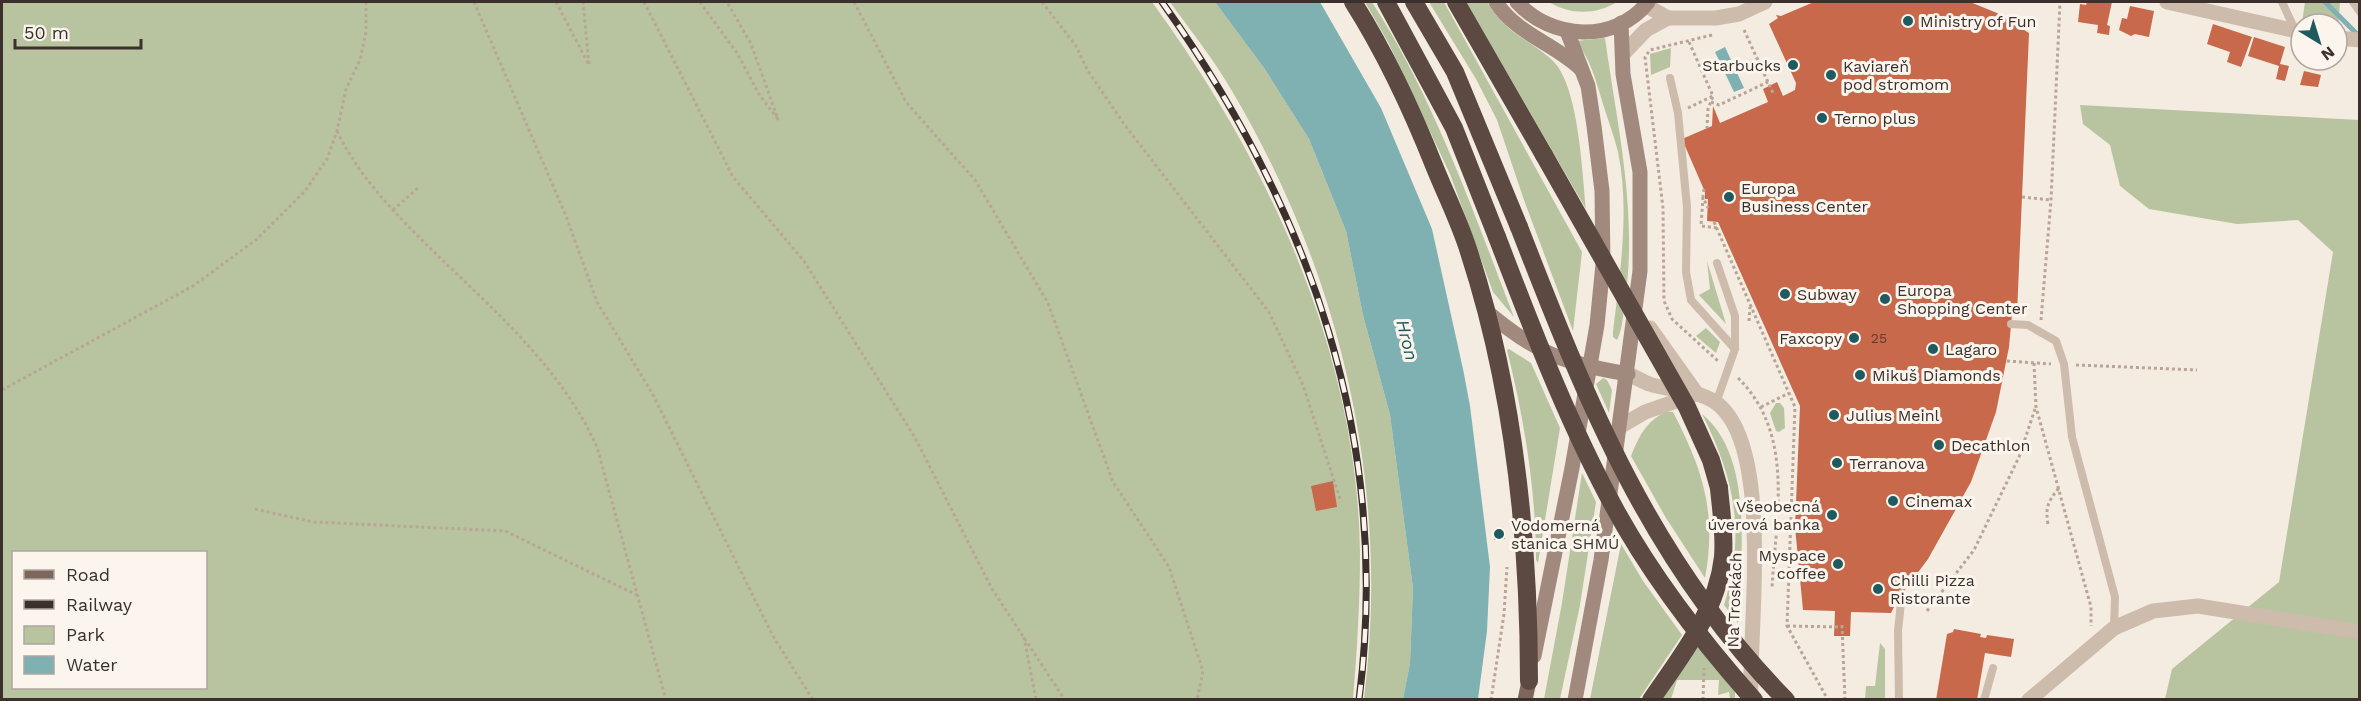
<svg xmlns="http://www.w3.org/2000/svg" width="2361" height="701" font-family="'Work Sans',sans-serif">
<rect width="100%" height="100%" fill="#f4ebe1"/>
<!-- green -->
<g fill="#b8c4a0" fill-rule="evenodd">
<path d="M2,2H1152C1268,161 1358,353 1360,554C1360,603 1357,651 1353,699H2ZM14,552H206V688H14Z"/>
<path d="M1170,2H1215L1264,68L1309,139L1346,231L1363,315L1390,415L1413,588L1410,663L1403,699H1364C1391,487 1341,275 1232,91C1214,60 1191,31 1170,2Z"/>
<path d="M1365,2H1372C1434,98 1473,211 1514,317L1493,292L1450,174L1389,44Z"/>
<path d="M1429,2H1444L1582,252L1573,331L1524,200L1497,120L1476,79Z"/>
<path d="M1466,2H1487C1506,34 1526,37 1551,59C1579,83 1582,172 1586,209Z"/>
<path d="M1549,2H1617C1596,15 1570,15 1549,2Z"/>
<path d="M2305,2H2340L2338,28L2337,24L2302,23Z"/>
<path d="M1605,38C1617,125 1638,212 1625,300C1623,312 1623,329 1617,340L1613,337V331C1620,274 1630,210 1618,152C1614,136 1608,120 1603,104C1596,81 1591,60 1576,41Z"/>
<path d="M1671,48L1670,67L1651,75L1650,54Z"/>
<path d="M2080,105L2359,120V699H2165L2172,669L2279,582L2333,252L2298,220L2237,224L2149,209L2120,186L2110,145L2083,124Z"/>
<path d="M1707,261L1726,324L1699,295L1710,289Z"/>
<path d="M1706,328L1720,342L1716,353L1696,336Z"/>
<path d="M1509,349L1531,363L1560,428L1538,563L1536,560C1536,490 1524,418 1507,350Z"/>
<path d="M1603,378L1607,380L1612,390L1609,413L1596,384Z"/>
<path d="M1776,403H1780L1784,408L1785,428L1779,432L1776,431L1770,413Z"/>
<path d="M1665,412H1673C1703,470 1717,513 1705,578L1666,518L1631,456C1639,436 1645,423 1665,412Z"/>
<path d="M1702,414C1756,458 1740,562 1738,623L1724,605C1746,534 1735,479 1702,414Z"/>
<path d="M1582,473L1596,502L1580,605L1560,699H1544L1562,603Z"/>
<path d="M1621,544L1643,581L1682,635L1639,699H1590Z"/>
<path d="M1880,643L1885,649V699H1865L1866,686H1875Z"/>
<path d="M1698,644L1735,691V699H1730L1729,692L1718,695L1719,680H1677L1671,699L1659,700Z"/>
</g>
<!-- water -->
<g fill="#7fb0b2">
<path d="M1215,2H1320L1381,108L1432,229L1463,369L1470,406L1490,567L1487,631L1478,699H1403L1410,663L1413,588L1390,415L1363,315L1346,231L1309,139L1264,68Z"/>
<path d="M1725,47L1744,88L1734,92L1715,52Z"/>
</g>
<g fill="none" stroke-linecap="round" stroke-linejoin="round">
<!-- stream -->
<path stroke="#7fb0b2" stroke-width="5" d="M2325,2L2358,35"/>
</g>
<!-- building -->
<g fill="#c8694b">
<path d="M1814,2H1970L1997,13L2029,33L2017,314H2012L2009,347L1996,412L1971,482L1928,559L1898,599L1891,613L1851,612L1850,636H1834L1835,611L1803,610L1795,527L1800,406L1718,222L1707,221L1708,199H1705V192L1682,139L1712,126L1713,106L1720,123L1768,102L1763,89L1777,82L1783,96L1795,90L1796,83L1769,24L1778,18L1776,15L1781,16Z"/>
<path d="M2087,2H2112L2107,25L2110,26L2109,35L2097,33L2098,25L2078,22L2080,4L2086,5Z"/>
<path d="M2130,6L2154,11L2149,37L2135,34L2131,36L2119,30L2122,18L2127,19Z"/>
<path d="M2213,24L2252,37L2241,67L2227,62L2230,52L2207,44Z"/>
<path d="M2254,37L2285,47L2280,64L2289,66L2285,81L2276,79L2279,66L2248,56Z"/>
<path d="M2304,71L2321,75L2318,87L2300,85Z"/>
<path d="M1333,481L1337,507L1316,511L1311,486Z"/>
<path d="M1503,529L1505,539L1494,540L1493,530Z"/>
<path d="M1954,629L1981,634L1980,637L1986,638L1987,635L2014,639L2011,657L1985,653L1977,700H1936L1947,634L1953,632Z"/>
</g>
<g fill="none" stroke-linecap="round" stroke-linejoin="round">
<!-- path -->
<g stroke="#b9a596" stroke-width="3" stroke-dasharray="3 3" stroke-linecap="butt">
<path d="M474,2L566,216L597,302L652,393L773,636L813,700"/>
<path d="M556,2L589,65L583,2"/>
<path d="M644,2L733,177L804,261L914,436L992,589L1065,700"/>
<path d="M700,2L737,53L760,96L778,119L751,44L727,2"/>
<path d="M854,2L906,102L975,180L1048,303L1113,482L1169,567L1203,671L1197,700"/>
<path d="M1042,2L1076,46L1088,71L1124,124L1269,312L1303,385L1341,502"/>
<path d="M1744,30L1773,93"/>
<path d="M1712,35L1650,50L1645,57L1663,208L1664,301L1672,319L1719,362"/>
<path d="M1689,42L1713,96L1708,109L1707,128"/>
<path d="M1711,102L1719,105L1768,82"/>
<path d="M1688,108L1713,96"/>
<path d="M337,131C360,179 397,215 434,252C495,311 562,369 597,447L666,700"/>
<path d="M1704,189L1703,197L1708,208"/>
<path d="M1703,197L1701,226L1717,228"/>
<path d="M2022,197L2051,200"/>
<path d="M393,210L418,188"/>
<path d="M1714,222L1795,407L1787,626L1828,700"/>
<path d="M2041,320L2051,200L2060,2"/>
<path d="M1749,321L1750,307"/>
<path d="M2007,361L2051,364"/>
<path d="M2034,363L2036,407L2091,607V626"/>
<path d="M2076,365L2197,370"/>
<path d="M1738,378C1795,434 1776,515 1772,588"/>
<path d="M2,390L193,286L257,239L305,191L327,159L337,131L346,89L360,60L366,32V2"/>
<path d="M1761,407L1789,393"/>
<path d="M255,509L313,522L505,531L637,595"/>
<path d="M2048,524C2045,508 2048,501 2059,488"/>
<path d="M1927,611L1974,550L2019,457L2035,409"/>
<path d="M1842,625L1845,700"/>
<path d="M1787,626L1843,627"/>
<path d="M1024,637L1036,700"/>
<path d="M1491,700L1504,614L1507,567"/>
<path d="M1703,700L1704,668"/>
</g>
<!-- service -->
<g stroke="#cdbbac" stroke-width="8">
<path d="M2282,2L2295,30"/>
<path d="M2353,2L2360,12"/>
<path d="M1670,78L1678,113L1687,207L1686,272L1691,300L1735,349"/>
<path d="M2011,324L2028,325L2056,341L2064,364L2072,437L2115,597L2114,628"/>
<path d="M1716,403L1735,349V316L1717,263"/>
<path d="M1899,700L1898,631L1902,593"/>
<path d="M1984,700L1993,668"/>
</g>
<!-- minor -->
<g stroke="#cdbbac" stroke-width="15">
<path d="M2167,2L2301,32"/>
<path d="M1645,5L1668,18H1716L1739,14L1765,2"/>
<path d="M2337,38L2360,40"/>
<path d="M1623,54L1646,30L1668,18"/>
<path d="M2029,700L2114,628L2153,611L2198,606L2360,632"/>
</g>
<!-- tertiary -->
<g stroke="#cdbbac" stroke-width="15">
<path d="M1650,328L1697,394"/>
<path d="M1628,374C1635,377 1642,381 1649,384C1670,391 1695,389 1715,402C1775,443 1748,632 1751,700"/>
<path d="M1621,426L1645,412L1691,396"/>
</g>
<!-- secondary -->
<g stroke="#a18a7d" stroke-width="15">
<path d="M1496,2C1515,33 1555,44 1581,69"/>
<path d="M1517,2C1551,40 1615,44 1648,2"/>
<path d="M1486,311C1537,354 1563,363 1628,374"/>
<path d="M1534,656L1572,468L1597,325L1603,264L1602,191L1594,126L1588,86L1567,31"/>
<path d="M1575,700L1601,560L1640,271V172L1623,74L1621,23"/>
</g>
<!-- primary -->
<path stroke="#7d675c" stroke-width="15" d="M1525,700L1529,681"/>
<!-- motorway -->
<g stroke="#5c4a42" stroke-width="18">
<path d="M1353,2C1386,54 1412,110 1435,168C1446,195 1460,223 1469,252C1514,390 1529,536 1529,681"/>
<path d="M1386,2L1454,128L1497,237"/>
<path d="M1414,2L1455,72L1519,227"/>
<path d="M1456,2L1544,155"/>
<path d="M1651,700C1681,656 1717,612 1723,557C1725,534 1721,511 1719,488"/>
</g>
<defs>
<path id="rail" d="M1162,2C1311,211 1392,441 1359,700"/>
</defs>
<!-- rail casing -->
<use href="#rail" stroke="#3b302b" stroke-width="7"/>
<!-- rail -->
<use href="#rail" stroke="#fbf5ee" stroke-width="4.5" stroke-dasharray="14" stroke-linecap="butt"/>
<!-- motorway-bridge -->
<g stroke="#5c4a42" stroke-width="18">
<path d="M1544,155L1687,407L1711,460L1719,488"/>
<path d="M1519,227C1587,402 1651,563 1786,700"/>
<path d="M1497,237C1530,323 1563,410 1606,492C1645,568 1697,636 1754,700"/>
</g>
</g>
<!-- markers -->
<g fill="#1f5a5e" stroke="#fbf5ee" stroke-width="2">
<circle cx="1908" cy="21" r="6"/>
<circle cx="1793" cy="65" r="6"/>
<circle cx="1831" cy="75" r="6"/>
<circle cx="1822" cy="118" r="6"/>
<circle cx="1729" cy="197" r="6"/>
<circle cx="1785" cy="294" r="6"/>
<circle cx="1885" cy="299" r="6"/>
<circle cx="1854" cy="338" r="6"/>
<circle cx="1933" cy="349" r="6"/>
<circle cx="1860" cy="375" r="6"/>
<circle cx="1834" cy="415" r="6"/>
<circle cx="1939" cy="445" r="6"/>
<circle cx="1837" cy="463" r="6"/>
<circle cx="1893" cy="501" r="6"/>
<circle cx="1832" cy="515" r="6"/>
<circle cx="1499" cy="534" r="6"/>
<circle cx="1838" cy="564" r="6"/>
<circle cx="1878" cy="589" r="6"/>
</g>
<g text-anchor="middle" stroke-width="6" stroke-linejoin="round" paint-order="stroke">
<!-- number labels -->
<g font-size="14" fill="#5e3e33">
<text x="1879" y="343">25</text>
</g>
<!-- poi labels -->
<g font-size="16" fill="#3b302b" stroke="#fbf5ee" text-anchor="start">
<text x="1920" y="27">Ministry of Fun</text>
<text x="1781" y="71" text-anchor="end">Starbucks</text>
<text x="1843" y="72">Kaviareň<tspan x="1843" dy="18">pod stromom</tspan></text>
<text x="1834" y="124">Terno plus</text>
<text x="1741" y="194">Europa<tspan x="1741" dy="18">Business Center</tspan></text>
<text x="1897" y="296">Europa<tspan x="1897" dy="18">Shopping Center</tspan></text>
<text x="1797" y="300">Subway</text>
<text x="1842" y="344" text-anchor="end">Faxcopy</text>
<text x="1945" y="355">Lagaro</text>
<text x="1872" y="381">Mikuš Diamonds</text>
<text x="1846" y="421">Julius Meinl</text>
<text x="1951" y="451">Decathlon</text>
<text x="1849" y="469">Terranova</text>
<text x="1905" y="507">Cinemax</text>
<text x="1820" y="512" text-anchor="end">Všeobecná<tspan x="1820" dy="18">úverová banka</tspan></text>
<text x="1511" y="531">Vodomerná<tspan x="1511" dy="18">stanica SHMÚ</tspan></text>
<text x="1826" y="561" text-anchor="end">Myspace<tspan x="1826" dy="18">coffee</tspan></text>
<text x="1890" y="586">Chilli Pizza<tspan x="1890" dy="18">Ristorante</tspan></text>
</g>
<!-- street labels -->
<g font-size="16" fill="#3b302b" stroke="#fbf5ee">
<text transform="translate(1734 600) rotate(-88)" y="6">Na Troskách</text>
</g>
<!-- water labels -->
<g font-size="18" font-style="italic" fill="#1f5a5e" stroke="#fbf5ee">
<text transform="translate(1407 340) rotate(76)" y="6">Hron</text>
</g>
</g>
<!-- border -->
<rect width="2361" height="701" fill="none" stroke="#3b302b" stroke-width="6"/>
<!-- legend -->
<rect x="12" y="551" width="195" height="138" fill="#fbf5ee" stroke="#aea6a0" stroke-width="1.5"/>
<rect x="24" y="570" width="30" height="9" fill="#7d675c" stroke="#aea6a0" stroke-width="1.5"/>
<text x="66" y="581" font-size="18" fill="#3b302b">Road</text>
<rect x="24" y="600" width="30" height="9" fill="#3b302b" stroke="#aea6a0" stroke-width="1.5"/>
<text x="66" y="611" font-size="18" fill="#3b302b">Railway</text>
<rect x="24" y="626" width="30" height="18" fill="#b8c4a0" stroke="#aea6a0" stroke-width="1.5"/>
<text x="66" y="641" font-size="18" fill="#3b302b">Park</text>
<rect x="24" y="656" width="30" height="18" fill="#7fb0b2" stroke="#aea6a0" stroke-width="1.5"/>
<text x="66" y="671" font-size="18" fill="#3b302b">Water</text>
<!-- north arrow -->
<g transform="translate(2319 42) rotate(142)"><circle r="28" fill="#fbf5ee" stroke="#aea6a0" stroke-width="1.5"/>
<path d="M0-4.5L10 22L0 15L-10 22Z" fill="#1f5a5e"/>
<text y="-9" font-size="16" font-weight="bold" text-anchor="middle" fill="#3b302b">N</text>
</g>
<!-- scale -->
<path d="M15 39v9h126v-9" fill="none" stroke="#3b302b" stroke-width="3"/>
<text x="24" y="39" font-size="18" fill="#3b302b" stroke="#fbf5ee" stroke-width="4.5" paint-order="stroke">50 m</text>
</svg>
